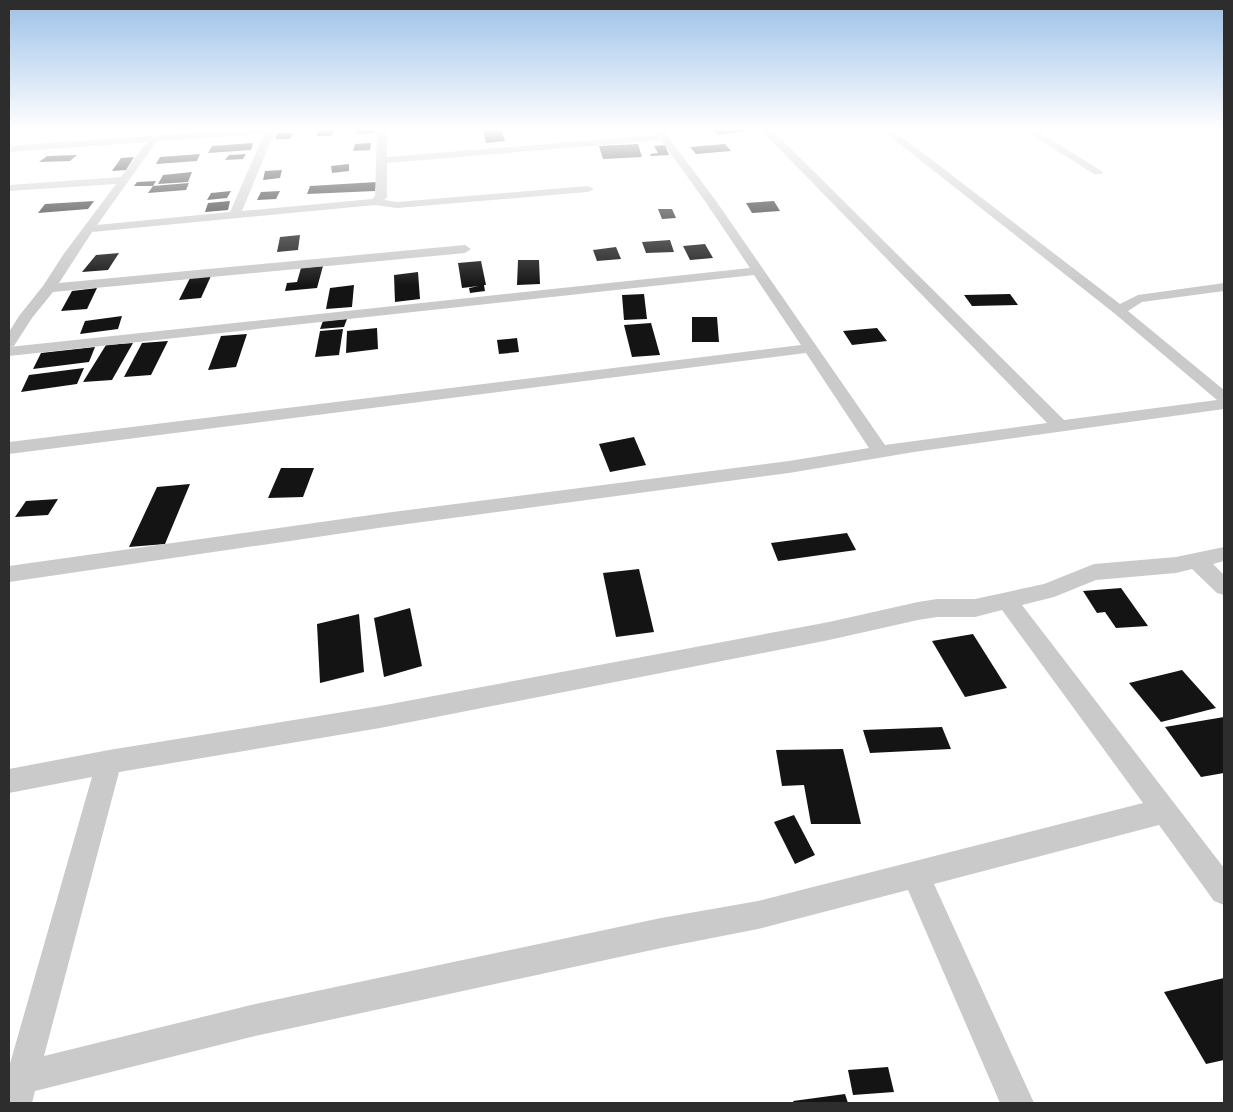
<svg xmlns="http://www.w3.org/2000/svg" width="1233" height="1112" font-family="Mulish,sans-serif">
<rect width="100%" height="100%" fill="#fff"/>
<!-- building -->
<g fill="#141414">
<path d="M320,130H335L331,136H316Z"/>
<path d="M357,130H374V133L356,134Z"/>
<path d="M501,130L505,141L486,143L483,131Z"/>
<path d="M714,130H748V131L718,135Z"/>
<path d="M278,133H293L290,139H275Z"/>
<path d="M253,143L251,150L208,153L212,146Z"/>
<path d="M371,143L370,150L353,151L355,144Z"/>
<path d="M638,144L642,157L603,159L599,146Z"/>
<path d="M725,144L731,151L696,154L690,147Z"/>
<path d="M665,145L669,155L651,156L650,154L658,153L654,146Z"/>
<path d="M200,154L197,161L156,164L160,157Z"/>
<path d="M246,154L243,159L225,160L229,155Z"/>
<path d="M77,155L70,161L39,162L47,156Z"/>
<path d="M134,157L126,170L112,171L121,158Z"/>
<path d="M349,164V171L332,173L331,166Z"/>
<path d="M282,170L280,178L263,180L265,171Z"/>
<path d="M192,172L188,182L158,184L163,175Z"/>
<path d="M156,181L153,186H134L137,182Z"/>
<path d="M377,182L375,191L307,194L310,186Z"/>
<path d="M189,183L186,190L148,193L153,186Z"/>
<path d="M231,191L227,198L207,200L211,193Z"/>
<path d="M280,191L276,199L257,200L261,192Z"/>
<path d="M94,201L88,209L38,213L45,204Z"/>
<path d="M230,201L228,210L205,212L208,203Z"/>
<path d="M774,201L780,211L752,213L746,203Z"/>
<path d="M658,209H672L676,218L662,219Z"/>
<path d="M300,235L298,250L277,252L280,237Z"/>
<path d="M670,240L674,252L646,253L642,242Z"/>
<path d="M705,244L713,258L690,260L683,246Z"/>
<path d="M616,247L621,259L597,261L593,250Z"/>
<path d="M119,253L108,270L82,272L96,255Z"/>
<path d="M518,260H539L540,284L517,285Z"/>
<path d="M481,261L486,285H484L485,291L470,293L469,288L479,286L462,288L458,263Z"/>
<path d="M323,266L317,288L285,291L287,283L297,282L301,268Z"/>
<path d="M418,272L420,299L395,302L394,275Z"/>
<path d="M211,276L201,298L179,300L190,278Z"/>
<path d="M354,285L352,307L326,309L330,288Z"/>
<path d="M97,288L87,309L61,311L72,291Z"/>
<path d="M644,294L647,319L624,320L622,295Z"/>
<path d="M1010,294L1018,305L972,306L964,295Z"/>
<path d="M122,316L118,329L80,334L85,321Z"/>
<path d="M692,317H717L719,342H692Z"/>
<path d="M347,319L344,327L320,329L323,321Z"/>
<path d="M651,323L660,355L632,357L624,325Z"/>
<path d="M377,328L378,349L346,353L347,331Z"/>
<path d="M877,328L887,341L852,345L843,331Z"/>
<path d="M343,329L339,355L315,357L320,331Z"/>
<path d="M247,334L236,367L208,370L221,336Z"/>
<path d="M517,338L519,352L499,354L497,340Z"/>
<path d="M168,341L151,375L124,377L142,343Z"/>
<path d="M133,343L112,380L83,382L106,345Z"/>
<path d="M95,347L89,362L33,369L41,353Z"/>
<path d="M84,368L77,384L21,392L29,375Z"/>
<path d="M634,437L646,465L610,472L599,444Z"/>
<path d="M281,468H314L303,497L268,498Z"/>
<path d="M190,484L165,544L129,547L157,487Z"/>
<path d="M58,499L48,515L15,517L26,501Z"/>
<path d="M847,533L856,550L778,561L771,543Z"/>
<path d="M639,569L654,632L616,637L603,573Z"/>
<path d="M1121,588L1148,626L1116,628L1105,612L1097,613L1083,591Z"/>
<path d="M410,608L422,666L384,677L374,618Z"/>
<path d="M359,614L364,672L320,683L317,624Z"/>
<path d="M973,634L1007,688L965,697L932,641Z"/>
<path d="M1182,670L1216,708L1161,722L1129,683Z"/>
<path d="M1224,717V773L1201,777L1165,727Z"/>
<path d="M942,727L951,749L870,753L863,730Z"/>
<path d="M843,749L861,824H811L804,785L782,786L776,750Z"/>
<path d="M794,815L815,855L795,864L774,822Z"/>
<path d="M1224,978V1060L1206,1064L1164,992Z"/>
<path d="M888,1067L894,1092L853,1095L848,1070Z"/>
<path d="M845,1094L848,1103H794L793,1101Z"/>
</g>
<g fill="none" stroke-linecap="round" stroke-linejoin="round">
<!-- minor -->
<g fill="#cacaca" fill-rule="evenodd">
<path d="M231,130H278L274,133L242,211L372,199L375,196L377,130H387V157L657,135L653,130H663L716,201L885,445L1047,423L761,130H772L1064,420L1217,400L1114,313L882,130H893L1120,304L1138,295L1224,283V291L1142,302L1128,311L1224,390V409L914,452L789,473L385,527L9,582V566L385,513L789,461L869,448L806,353L9,454V442L801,345L754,275L9,356V347L750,268L707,204L661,140L387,163V197L384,200L397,202L588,186L594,189L588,192L397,208L375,205L92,232L59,283L465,245L471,249L465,253L53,292L32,318L14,346L9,347V332L19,316L43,286L63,255L116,184L9,191V185L121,177L147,142L9,152V146ZM264,134L230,212L97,225L157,141Z"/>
<path d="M1024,130H1036L1103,172L1102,174H1094Z"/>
<path d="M1224,547V561L1213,564L1224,575V595L1217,593L1192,569L1176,573L1096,580L1054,597L1022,605L1224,868V905L1214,901L1159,825L934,884L1034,1103H1000L908,890L758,929L661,948L251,1037L35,1091L32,1103H9V1067L92,777L9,793V769L109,750L380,706L829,622L918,602L937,599H975L1044,584L1094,564L1176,557ZM1002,610L1143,803L758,901L661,918L251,1005L44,1056L119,772L380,728L829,640L918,620L937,617H975Z"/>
</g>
</g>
<!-- sky -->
<linearGradient id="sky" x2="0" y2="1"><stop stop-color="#9cc1e8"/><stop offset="0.45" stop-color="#fff"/><stop offset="1" stop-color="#fff" stop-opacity="0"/></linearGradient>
<rect width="1233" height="286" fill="url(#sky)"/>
<!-- border -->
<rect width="1233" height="1112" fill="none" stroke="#2d2d2d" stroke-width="20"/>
</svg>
